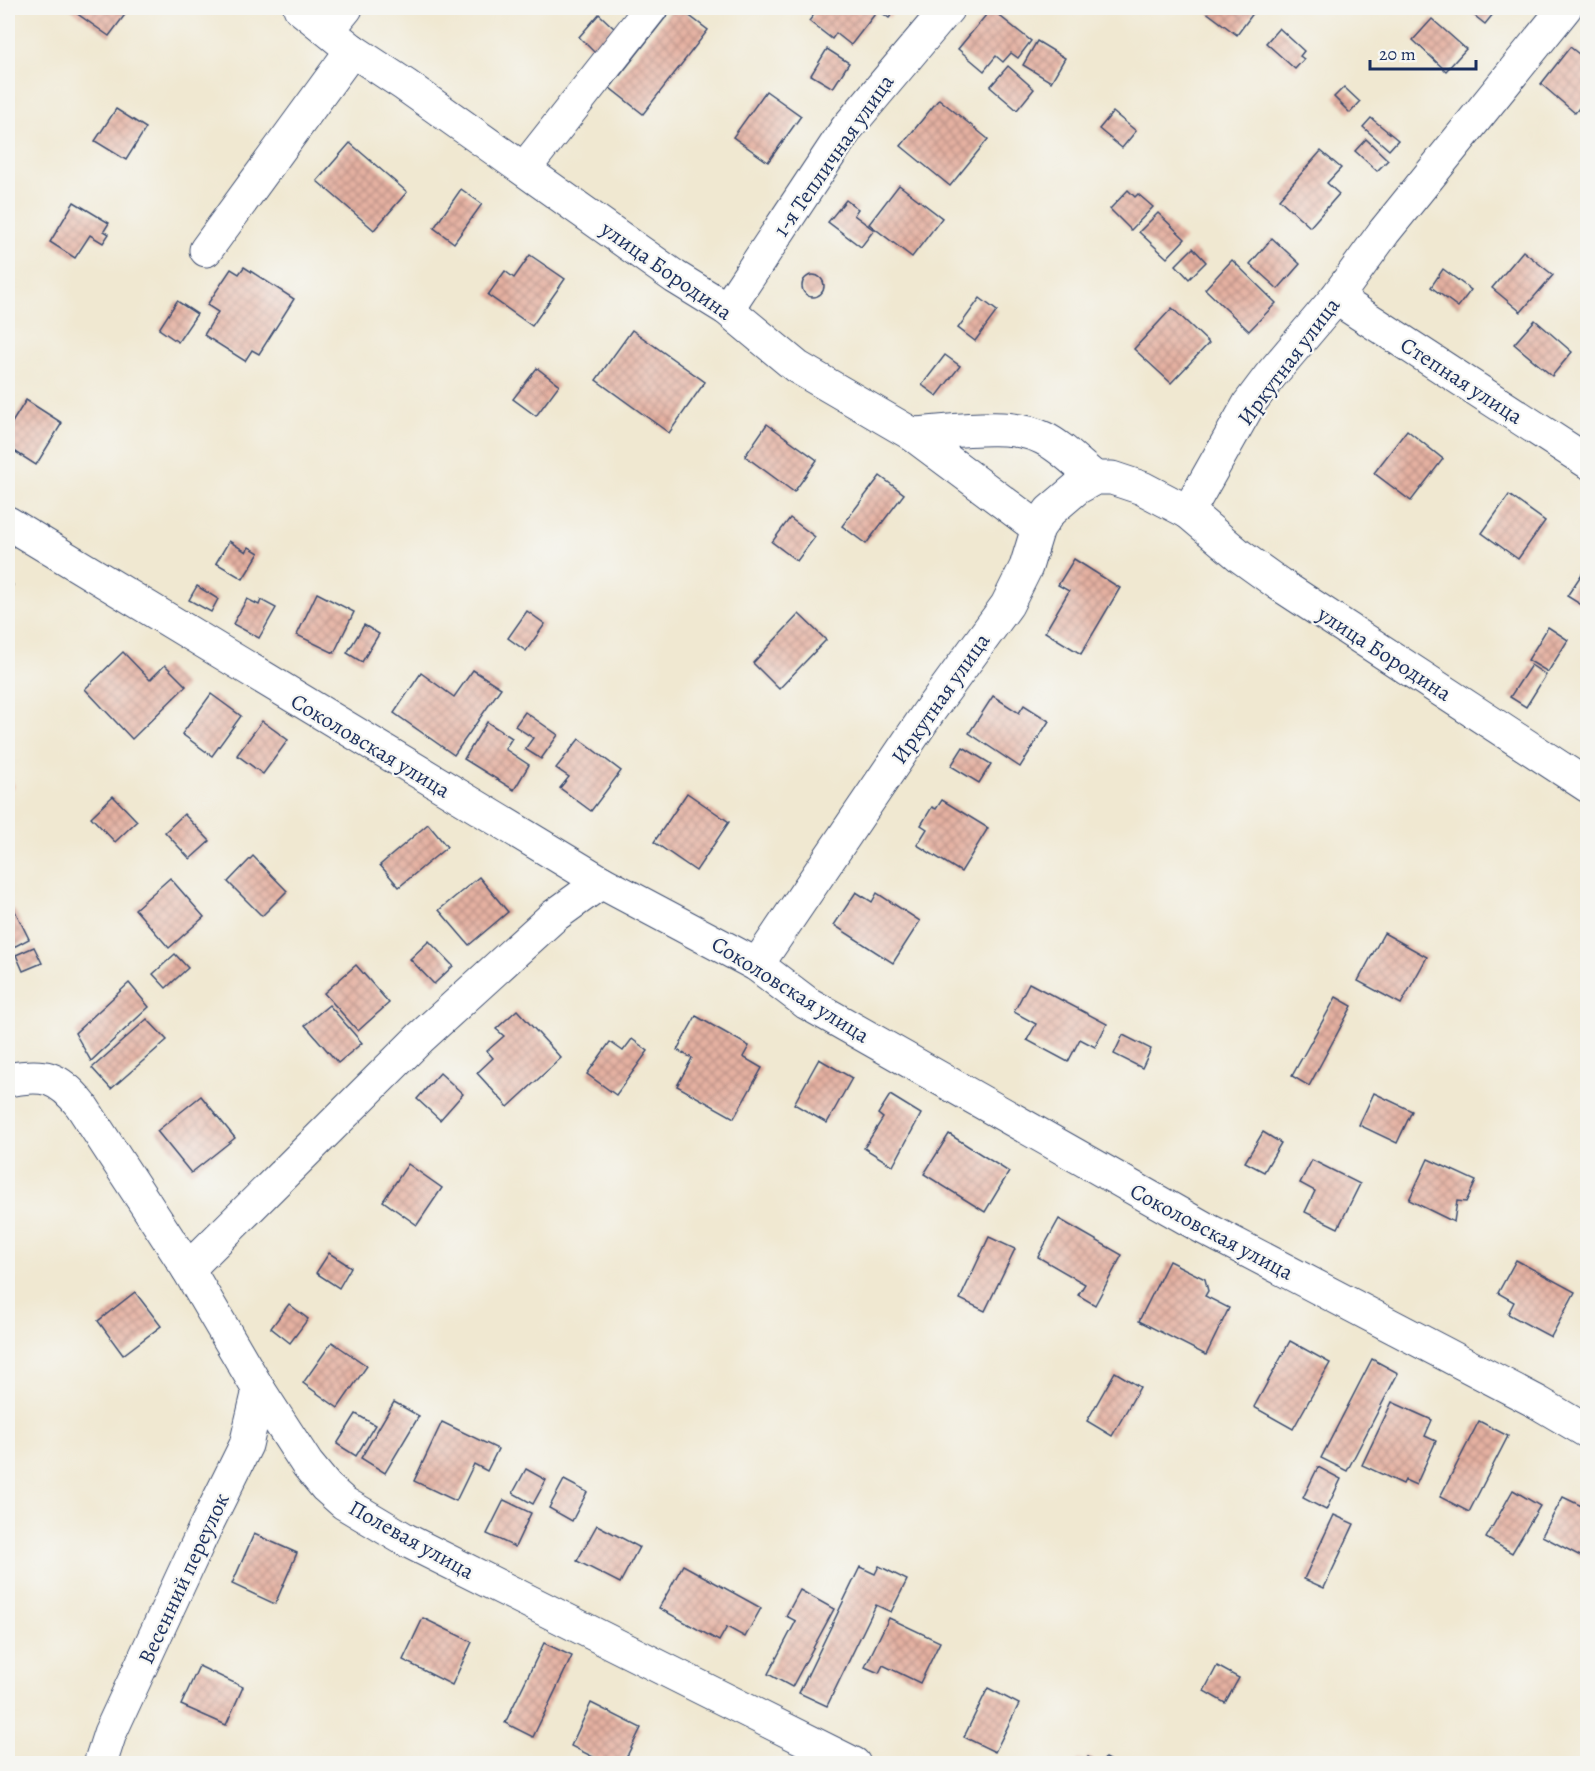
<svg xmlns="http://www.w3.org/2000/svg" width="1595" height="1771" font-family="Alegreya,serif">
<defs>
<pattern id="building-cross-hatch" width="8" height="8" patternUnits="userSpaceOnUse" patternTransform="scale(1.5)"><rect width="8" height="8" fill="#e5b1a1"/><path d="M0 0l8 8M0 8l8-8" fill="none" stroke="#b99086"/></pattern>
</defs>
<rect width="100%" height="100%" fill="#f6f6f2"/>
<filter id="ink" filterUnits="userSpaceOnUse"><feTurbulence type="fractalNoise" baseFrequency=".0167" numOctaves="2"/><feDisplacementMap in="SourceGraphic" scale="12" xChannelSelector="R" yChannelSelector="G"/><feConvolveMatrix kernelMatrix="1 2 1 2 8 2 1 2 1" color-interpolation-filters="sRGB"/></filter>
<filter id="wash" filterUnits="userSpaceOnUse"><feTurbulence type="fractalNoise" baseFrequency=".008" numOctaves="4" result="noise"/><feDisplacementMap in="SourceGraphic" scale="24" xChannelSelector="R" yChannelSelector="G"/><feGaussianBlur stdDeviation="1.35" result="paint"/><feColorMatrix in="noise" values="0 0 0 0 0 0 0 0 0 0 0 0 0 0 0 0 0 1.4 0 .05"/><feComposite in="paint" operator="in"/></filter>
<g filter="url(#wash)">
<rect width="100%" height="100%" fill="#f0e8d1"/>
<g id="blocks">
<!-- building -->
<g fill="url(#building-cross-hatch)">
<path d="M69,8H130L109,36Z"/>
<path d="M673,8H679L708,30L643,114L610,88Z"/>
<path d="M819,8H897L889,18L878,10L851,45L836,33L832,39L809,21Z"/>
<path d="M1201,8H1257L1237,35Z"/>
<path d="M1465,8H1498L1485,24Z"/>
<path d="M991,9L1031,41L1018,58L1011,53L1003,62L996,56L984,71L958,49Z"/>
<path d="M599,14L616,30L595,53L579,37Z"/>
<path d="M1432,19L1466,49L1446,71L1413,40Z"/>
<path d="M1279,28L1304,51L1300,56L1304,59L1295,69L1266,43Z"/>
<path d="M1037,41L1065,58L1051,82L1023,65Z"/>
<path d="M1570,47L1588,61V97L1575,113L1541,84Z"/>
<path d="M827,49L849,63L833,88L811,75Z"/>
<path d="M1008,66L1034,89L1017,110L990,87Z"/>
<path d="M1344,87L1360,102L1350,113L1334,97Z"/>
<path d="M766,91L801,116L768,162L733,137Z"/>
<path d="M939,99L988,139L950,186L901,146Z"/>
<path d="M116,109L146,128L126,160L95,141Z"/>
<path d="M1113,112L1136,131L1122,148L1099,129Z"/>
<path d="M1371,118L1398,140L1389,150L1363,127Z"/>
<path d="M1366,139L1388,160L1377,171L1355,151Z"/>
<path d="M350,143L407,192L374,230L317,181Z"/>
<path d="M1321,151L1341,168L1327,183L1339,194L1310,227L1279,199Z"/>
<path d="M899,185L942,218L912,257L869,224Z"/>
<path d="M461,189L482,204L454,243L434,228Z"/>
<path d="M1128,190L1135,197L1138,194L1153,207L1131,230L1110,209Z"/>
<path d="M846,200L858,209L854,215L874,230L861,247L828,222Z"/>
<path d="M74,202L109,223L104,231L109,234L103,243L90,235L75,258L50,242Z"/>
<path d="M1158,213L1185,239L1167,258L1139,232Z"/>
<path d="M1272,238L1300,264L1278,289L1250,264Z"/>
<path d="M1193,248L1206,262L1189,279L1176,265Z"/>
<path d="M1523,251L1553,275L1521,312L1492,288Z"/>
<path d="M530,255L565,279L532,326L488,295L505,271L514,278Z"/>
<path d="M1232,260L1276,303L1249,331L1205,289Z"/>
<path d="M244,267L294,299L259,354L252,350L245,361L204,335L218,312L207,305L231,269L239,274Z"/>
<path d="M1443,269L1471,290L1458,307L1431,287Z"/>
<circle cx="813" cy="286" r="11"/>
<path d="M980,298L997,311L975,341L958,328Z"/>
<path d="M177,301L197,314L178,342L159,329Z"/>
<path d="M1172,308L1209,343L1171,383L1134,349Z"/>
<path d="M1535,320L1572,352L1552,376L1514,344Z"/>
<path d="M632,330L705,382L669,433L596,380Z"/>
<path d="M945,355L960,366L937,396L922,385Z"/>
<path d="M537,368L559,385L536,416L513,399Z"/>
<path d="M26,400L62,423L36,465L8,447V429Z"/>
<path d="M767,424L817,460L794,492L745,456Z"/>
<path d="M1407,430L1443,459L1411,501L1374,473Z"/>
<path d="M880,476L904,494L866,544L842,526Z"/>
<path d="M1509,495L1545,521L1518,559L1482,533Z"/>
<path d="M790,518L815,537L797,561L772,542Z"/>
<path d="M229,541L246,552L249,547L259,553L243,579L216,563Z"/>
<path d="M1074,559L1120,588L1081,654L1045,632L1069,591L1058,585Z"/>
<path d="M1588,565V609L1567,596Z"/>
<path d="M8,580L13,585L8,593Z"/>
<path d="M197,586L218,599L211,612L189,600Z"/>
<path d="M317,593L354,612L334,653L297,635Z"/>
<path d="M247,599L259,605L261,600L276,608L259,638L233,624Z"/>
<path d="M527,611L545,624L526,651L508,638Z"/>
<path d="M799,614L826,640L779,689L753,663Z"/>
<path d="M364,625L379,634L362,662L347,653Z"/>
<path d="M1548,627L1568,640L1548,672L1528,660Z"/>
<path d="M123,652L150,680L165,665L186,686L132,739L85,689Z"/>
<path d="M1531,665L1546,675L1526,707L1510,697Z"/>
<path d="M473,670L501,688L454,755L394,713L421,673L454,697Z"/>
<path d="M211,694L241,716L212,756L182,734Z"/>
<path d="M993,696L1019,713L1024,705L1049,721L1020,767L969,733Z"/>
<path d="M525,712L558,735L541,759L525,749L533,738L515,726Z"/>
<path d="M262,721L288,740L263,774L237,755Z"/>
<path d="M487,722L512,738L505,749L529,765L514,790L464,759Z"/>
<path d="M579,739L621,771L591,811L560,788L569,777L556,768Z"/>
<path d="M963,747L991,764L979,783L951,766Z"/>
<path d="M8,776L15,786L8,791Z"/>
<path d="M687,793L729,822L696,871L654,842Z"/>
<path d="M113,796L137,821L115,842L91,817Z"/>
<path d="M942,800L988,828L961,872L917,845L927,829L921,825L932,807L936,809Z"/>
<path d="M184,814L210,841L190,859L165,832Z"/>
<path d="M428,824L447,847L399,887L380,865Z"/>
<path d="M253,856L287,891L262,916L228,882Z"/>
<path d="M479,877L508,912L469,945L439,910Z"/>
<path d="M170,878L204,917L169,948L135,909Z"/>
<path d="M856,892L872,902L877,893L920,921L893,963L834,925Z"/>
<path d="M14,909L29,939L8,950V912Z"/>
<path d="M1384,933L1427,957L1401,1004L1358,981Z"/>
<path d="M429,941L453,966L434,984L410,959Z"/>
<path d="M34,947L42,963L23,971L16,955Z"/>
<path d="M175,954L188,968L166,988L153,974Z"/>
<path d="M356,965L389,1003L358,1031L324,993Z"/>
<path d="M129,983L149,1007L91,1061L75,1033Z"/>
<path d="M1029,983L1107,1024L1095,1047L1080,1039L1068,1062L1027,1040L1036,1024L1014,1012Z"/>
<path d="M1336,997L1352,1006L1309,1086L1292,1076Z"/>
<path d="M329,1005L362,1043L338,1063L305,1025Z"/>
<path d="M517,1010L561,1058L508,1107L477,1073L493,1058L487,1051L504,1036L496,1029Z"/>
<path d="M696,1016L749,1046L743,1057L762,1068L734,1118L677,1086L692,1058L677,1050Z"/>
<path d="M147,1019L167,1040L111,1089L92,1068Z"/>
<path d="M1123,1035L1151,1049L1142,1068L1114,1054Z"/>
<path d="M632,1039L648,1051L616,1095L587,1074L610,1042L623,1051Z"/>
<path d="M819,1059L852,1078L827,1123L794,1104Z"/>
<path d="M440,1073L463,1094L440,1120L417,1099Z"/>
<path d="M1374,1093L1412,1111L1397,1143L1359,1125Z"/>
<path d="M890,1095L921,1114L893,1166L864,1148L883,1118L878,1114Z"/>
<path d="M201,1096L235,1138L191,1173L157,1131Z"/>
<path d="M1263,1132L1281,1143L1264,1172L1245,1162Z"/>
<path d="M949,1134L1009,1172L985,1212L924,1174Z"/>
<path d="M1428,1159L1476,1181L1466,1202L1457,1201L1454,1222L1409,1200Z"/>
<path d="M1312,1160L1360,1184L1338,1228L1305,1212L1315,1191L1300,1183Z"/>
<path d="M408,1164L442,1188L417,1225L383,1201Z"/>
<path d="M1059,1219L1122,1255L1095,1305L1078,1295L1085,1284L1038,1257Z"/>
<path d="M989,1237L1015,1249L985,1311L960,1299Z"/>
<path d="M329,1253L351,1267L339,1288L316,1273Z"/>
<path d="M1516,1260L1575,1292L1551,1337L1508,1314L1514,1302L1498,1293Z"/>
<path d="M1169,1261L1205,1279L1208,1291L1205,1296L1229,1308L1206,1355L1139,1321Z"/>
<path d="M8,1279L15,1280L12,1310L8,1309Z"/>
<path d="M135,1292L161,1326L123,1355L98,1321Z"/>
<path d="M289,1304L308,1319L290,1343L271,1328Z"/>
<path d="M1290,1341L1330,1363L1293,1429L1254,1407Z"/>
<path d="M332,1342L367,1366L338,1408L303,1383Z"/>
<path d="M1372,1359L1398,1373L1347,1471L1321,1458Z"/>
<path d="M1115,1372L1140,1387L1112,1436L1087,1421Z"/>
<path d="M394,1402L419,1416L385,1473L361,1458Z"/>
<path d="M1392,1402L1432,1420L1425,1436L1436,1441L1416,1485L1405,1480L1403,1484L1362,1465Z"/>
<path d="M356,1414L375,1425L356,1456L337,1444Z"/>
<path d="M1479,1421L1508,1436L1469,1512L1440,1497Z"/>
<path d="M442,1422L498,1449L487,1471L474,1464L456,1501L414,1481Z"/>
<path d="M1318,1467L1341,1479L1326,1510L1303,1498Z"/>
<path d="M526,1469L546,1480L533,1504L513,1493Z"/>
<path d="M564,1480L587,1492L572,1521L549,1508Z"/>
<path d="M1513,1490L1540,1506L1512,1553L1486,1538Z"/>
<path d="M1563,1497L1588,1509V1560L1542,1536Z"/>
<path d="M504,1500L531,1513L515,1547L487,1534Z"/>
<path d="M1334,1515L1354,1524L1324,1588L1304,1579Z"/>
<path d="M597,1525L639,1547L620,1583L577,1561Z"/>
<path d="M254,1534L297,1553L275,1604L232,1584Z"/>
<path d="M683,1565L761,1608L745,1637L727,1627L719,1641L659,1608Z"/>
<path d="M879,1566L907,1580L891,1612L876,1605L827,1706L799,1693L860,1567L875,1574Z"/>
<path d="M800,1590L834,1609L792,1687L768,1674L796,1621L786,1616Z"/>
<path d="M423,1618L472,1642L452,1685L403,1660Z"/>
<path d="M889,1618L940,1642L920,1683L883,1665L879,1673L865,1667Z"/>
<path d="M544,1643L572,1656L533,1737L505,1723Z"/>
<path d="M199,1666L243,1687L226,1725L181,1705Z"/>
<path d="M1217,1666L1239,1678L1225,1703L1204,1691Z"/>
<path d="M988,1688L1019,1704L995,1752L964,1737Z"/>
<path d="M591,1703L641,1728L623,1764H607L571,1746Z"/>
<path d="M1088,1757L1101,1764H1076L1078,1759L1085,1762Z"/>
<path d="M1105,1758L1116,1764H1102Z"/>
</g>
</g>
</g>
<g filter="url(#ink)">
<use href="#blocks" fill-opacity="0" stroke="#3b4b6f" stroke-width="1.5"/>
<g fill="none" stroke-linecap="round" stroke-linejoin="round">
<defs>
<g id="minor">
<path d="M300,8L352,50L405,85L675,277L727,309L797,367L912,434L1038,528"/>
<path d="M329,29L346,8"/>
<path d="M524,169L651,8"/>
<path d="M206,250L352,50"/>
<path d="M1336,298L1588,462"/>
<path d="M727,309L847,128L948,8"/>
<path d="M912,434C950,432 1009,421 1043,438C1062,447 1078,465 1095,478"/>
<path d="M1188,512L1240,556L1279,584L1588,786"/>
<path d="M8,523L601,882L757,965L807,1003L1204,1228L1537,1402L1588,1432"/>
<path d="M757,965L928,713L1007,605L1026,567L1038,528L1050,511L1077,488L1095,478H1112L1142,488L1188,512L1249,404L1270,376L1336,298L1384,232L1565,8"/>
<path d="M8,1080C43,1073 58,1076 81,1105L188,1269L259,1390L307,1464L326,1487L344,1503L406,1540L854,1764"/>
<path d="M188,1269L420,1038L554,916L601,882"/>
<path d="M100,1764L110,1733L204,1530L246,1445L259,1390"/>
</g>
</defs>
<!-- minor casing -->
<use href="#minor" stroke="#3b4b6f" stroke-width="35"/>
<!-- minor -->
<use href="#minor" stroke="#fff" stroke-width="33"/>
</g>
</g>
<g text-anchor="middle" stroke-width="4.5" stroke-linejoin="round" paint-order="stroke">
<!-- street labels -->
<g font-size="22" fill="#1b2f5e" stroke="#f6f6f2">
<text transform="translate(833 155) rotate(-55)" y="8">1-я Тепличная улица</text>
<text transform="translate(667 270) rotate(35)" y="8">улица Бородина</text>
<text transform="translate(1288 361) rotate(-53)" y="8">Иркутная улица</text>
<text transform="translate(1462 380) rotate(33)" y="8">Степная улица</text>
<text transform="translate(1385 653) rotate(33)" y="8">улица Бородина</text>
<text transform="translate(940 698) rotate(-55)" y="8">Иркутная улица</text>
<text transform="translate(371 745) rotate(31)" y="8">Соколовская улица</text>
<text transform="translate(791 989) rotate(32)" y="8">Соколовская улица</text>
<text transform="translate(1212 1231) rotate(28)" y="8">Соколовская улица</text>
<text transform="translate(412 1539) rotate(29)" y="8">Полевая улица</text>
<text transform="translate(183 1578) rotate(-65)" y="8">Весенний переулок</text>
</g>
</g>
<!-- margin -->
<rect width="1595" height="1771" fill="none" stroke="#f6f6f2" stroke-width="30"/>
<!-- scale -->
<path d="M1370 60v9h106v-9" fill="none" stroke="#1b2f5e" stroke-width="3"/>
<text x="1379" y="60" font-size="18" fill="#1b2f5e" stroke="#f6f6f2" stroke-width="4.5" paint-order="stroke">20 m</text>
</svg>
